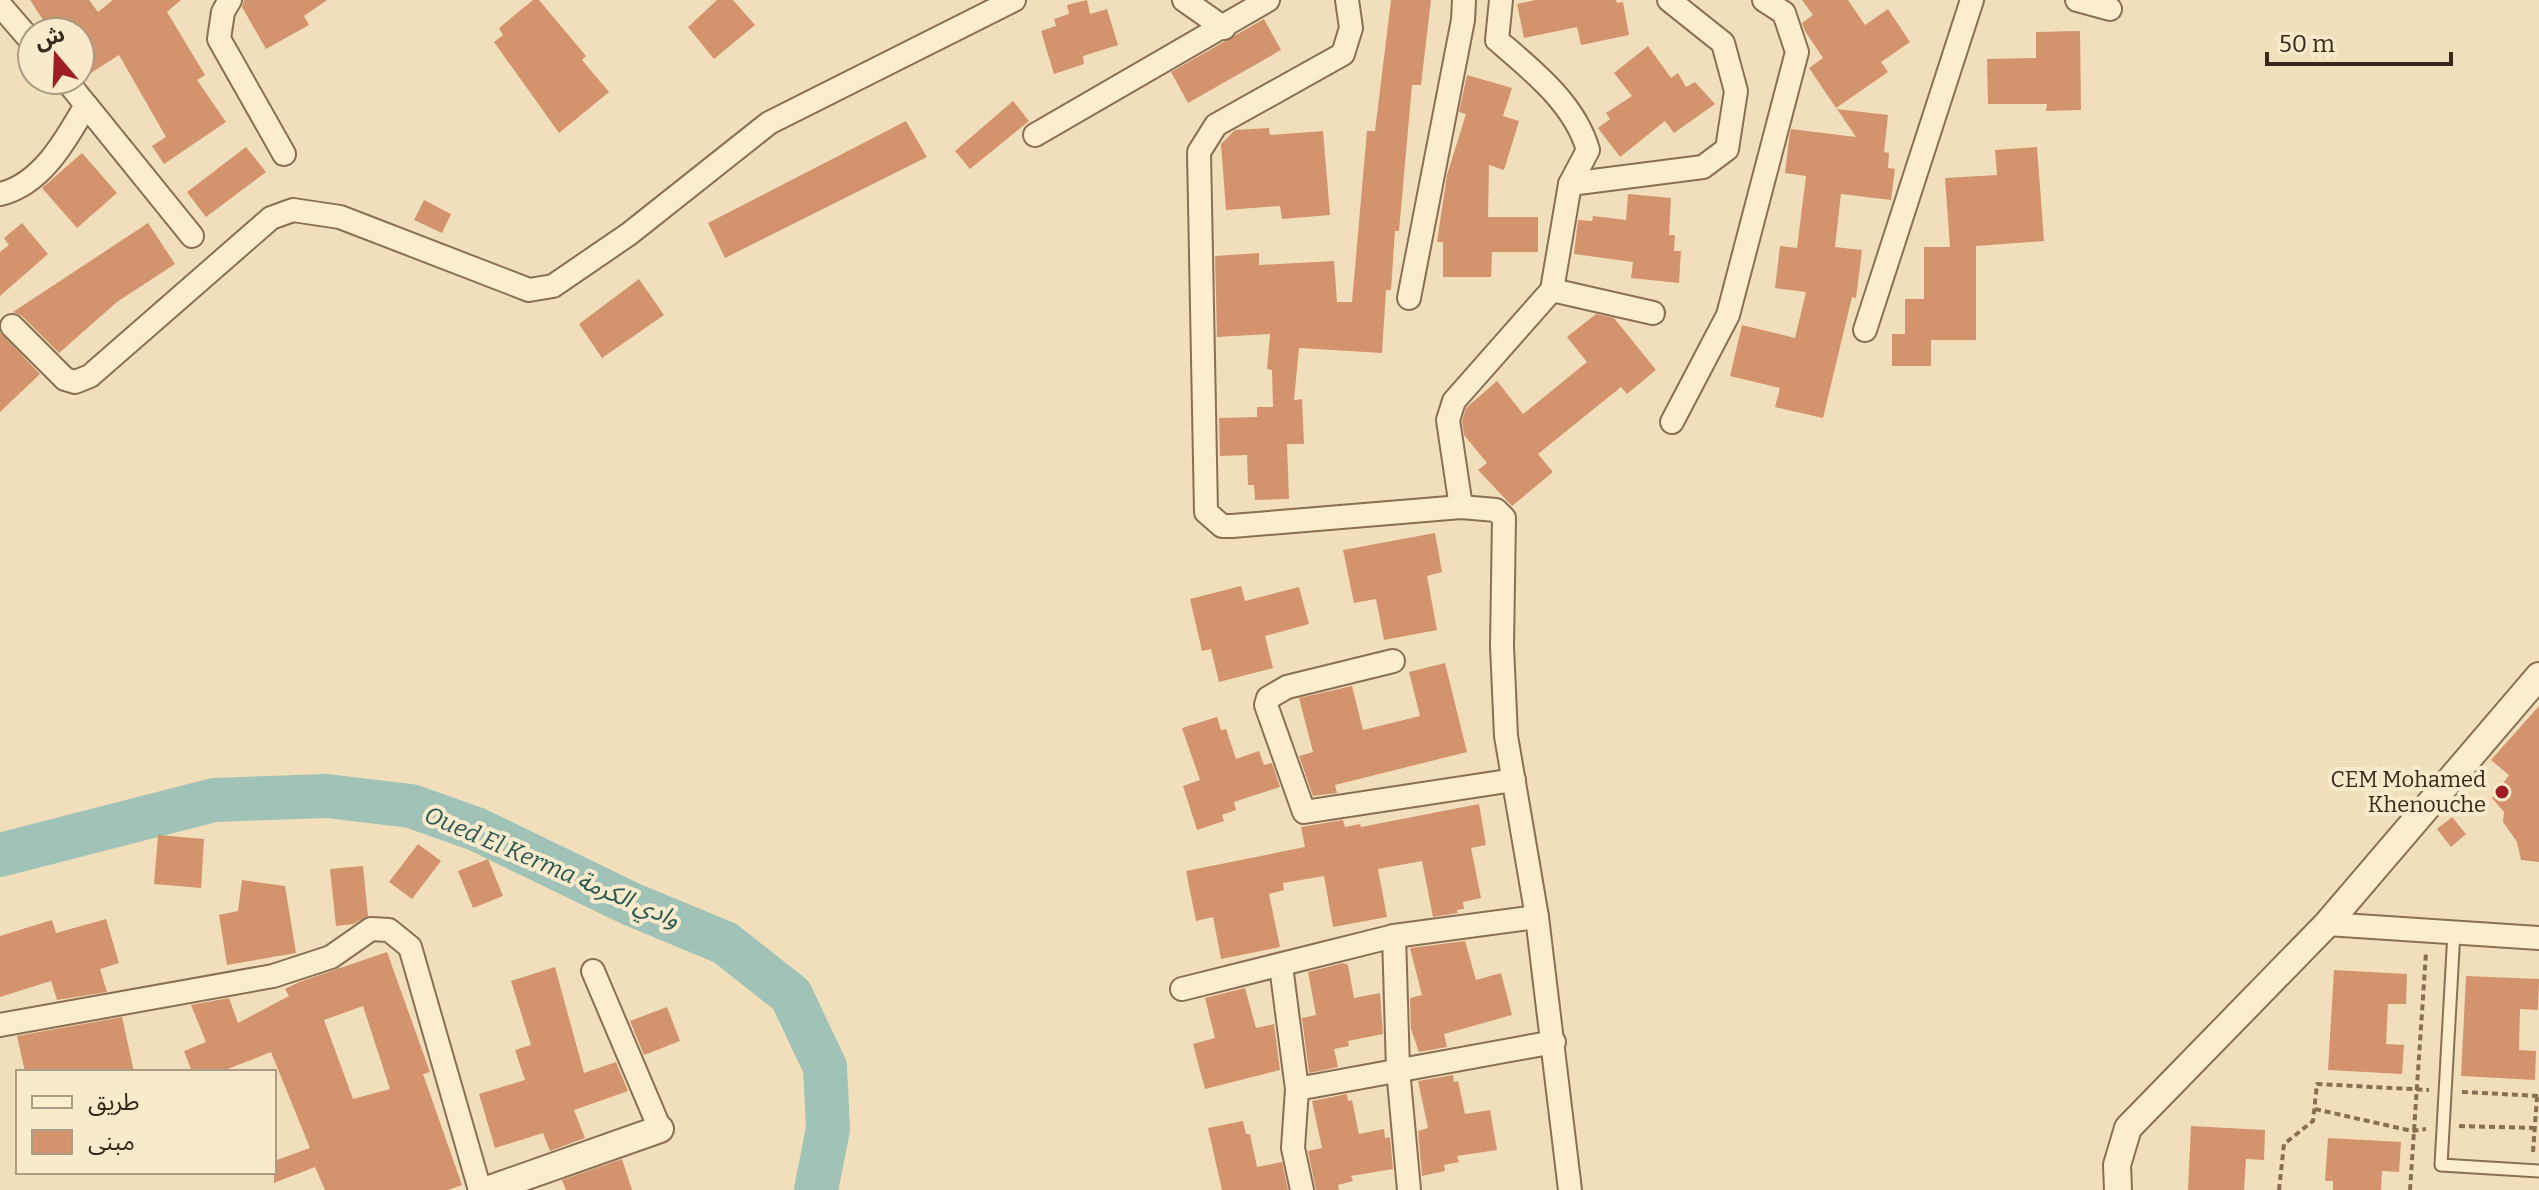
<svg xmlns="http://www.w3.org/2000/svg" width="2539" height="1190" font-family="Bitter,'Noto Sans Arabic',serif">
<rect width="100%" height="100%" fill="#f1dfbb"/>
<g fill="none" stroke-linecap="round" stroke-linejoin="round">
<!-- river -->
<path stroke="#a0c2b7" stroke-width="44" d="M0,855L214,800L327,796L411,806L476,829L631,904L725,943L791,995L825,1067L828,1129L816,1190"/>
</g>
<!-- building -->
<g fill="#d3946d" fill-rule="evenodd">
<path d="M30,0H89L98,12L113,0H181L167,12L205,75L197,80L226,122L164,164L152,146L166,137L119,55L83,78L80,32H51Z"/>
<path d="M244,0H327L304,16L309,25L266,49L242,7Z"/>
<path d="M533,0H539L586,56L582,60L609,92L559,133L494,42L503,35L499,28Z"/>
<path d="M717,0H733L755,25L714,59L688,27Z"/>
<path d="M1087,0L1090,14L1107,9L1118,45L1083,56L1084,64L1054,74L1041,31L1056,26L1054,19L1069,14L1067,5Z"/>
<path d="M1391,0H1431L1421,85H1412L1399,231H1395L1391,290H1386L1382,353L1299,348L1294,400L1302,399L1304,444H1287L1289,499L1255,500L1254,485H1248L1247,455L1220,456L1219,418L1257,417V407H1273L1272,370L1267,369L1270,334L1217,337L1215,256L1259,253V265L1334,261L1337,302H1352L1367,131H1375Z"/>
<path d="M1535,0H1616L1617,3L1623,2L1629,35L1581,45L1577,27L1524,38L1517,4Z"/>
<path d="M1802,0H1848L1865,25L1888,9L1910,42L1881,62L1888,72L1836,108L1809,68L1823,58L1805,31L1802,23L1813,15Z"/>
<path d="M1264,19L1281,50L1188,103L1171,72Z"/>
<path d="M2080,31L2081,110L2046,111L2047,104H1988L1987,59L2036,58V32Z"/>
<path d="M1648,46L1671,78L1678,73L1686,87L1695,82L1715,104L1674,133L1665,121L1620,157L1598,128L1610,119L1606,113L1632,96L1614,73Z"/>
<path d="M1467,75L1512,88L1503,116L1519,121L1504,170L1489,165L1488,217H1538V252H1492L1491,277H1443V242H1437L1447,175L1466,114L1459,112Z"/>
<path d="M1013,101L1029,121L970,169L955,151Z"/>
<path d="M1837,109L1888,115L1884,152L1889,153L1888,168L1895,169L1891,200L1841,194L1835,247L1862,250L1856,298L1852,297L1823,418L1775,407L1780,388L1730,376L1742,325L1795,338L1806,292L1775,288L1780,246L1797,248L1806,176L1785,173L1789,139L1791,129L1856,137Z"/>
<path d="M906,121L927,157L725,258L708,223Z"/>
<path d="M1269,128L1270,135L1323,131L1330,215L1282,219L1280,206L1226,210L1221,144L1235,130Z"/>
<path d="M246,147L266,172L206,217L187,192Z"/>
<path d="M2037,147L2044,241L1976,246V340H1931V366H1892V334H1905V299H1924V247H1950L1945,178L1997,175L1995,150Z"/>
<path d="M82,153L117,193L77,228L42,188Z"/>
<path d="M1628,194L1671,198L1669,235H1675L1674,251H1681L1679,283L1631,278L1633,262L1574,254L1578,220L1592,221L1593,216L1626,220Z"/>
<path d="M424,200L451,214L442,233L414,220Z"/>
<path d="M22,223L48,254L0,296V252L9,245L4,238Z"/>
<path d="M148,223L175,264L117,302L59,353L22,316L13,312Z"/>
<path d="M639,279L664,315L602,358L579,324Z"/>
<path d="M1596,314L1614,318L1656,370L1627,394L1621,387L1538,454L1553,472L1512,506L1478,470L1487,463L1464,435L1462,421L1466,408L1497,381L1523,414L1587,362L1567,337Z"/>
<path d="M0,332L40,374L0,412Z"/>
<path d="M1435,533L1442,572L1427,576L1437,630L1384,640L1376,599L1354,603L1343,550Z"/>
<path d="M1241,586L1245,601L1299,587L1309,624L1265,636L1273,668L1219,682L1211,649L1202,651L1190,599Z"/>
<path d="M1445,663L1467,752L1335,785L1337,793L1313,796L1299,756L1313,752L1299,698L1352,686L1363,730L1420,716L1409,672Z"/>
<path d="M2539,706V862L2521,860L2517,842L2503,822L2504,812L2492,798L2509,775L2491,760Z"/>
<path d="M1217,717L1221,730L1226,729L1236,759L1259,751L1264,765L1272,763L1280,787L1234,802L1236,810L1222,815L1224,821L1197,830L1183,786L1200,780L1182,728Z"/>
<path d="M1479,804L1486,845L1471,848L1481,898L1463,902L1464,909L1457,910L1458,913L1433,917L1422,861L1378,869L1387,917L1333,927L1324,876L1283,883L1284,890L1269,894L1280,947L1221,959L1213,917L1196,921L1186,871L1305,847L1301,827L1343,820L1345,827L1360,824L1361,827Z"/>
<path d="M2452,817L2466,834L2451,847L2437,829Z"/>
<path d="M158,835L204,839L201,888L154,884Z"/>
<path d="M418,844L441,861L412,899L389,882Z"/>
<path d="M488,859L503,896L473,908L458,871Z"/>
<path d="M363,866L368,916L353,924L336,926L330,869Z"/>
<path d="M242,880L285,886L296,953L227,965L219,915L238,911Z"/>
<path d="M106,919L119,963L100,969L107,992L57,1000L51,981L0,997V936L52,920L56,933Z"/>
<path d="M1465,941L1476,980L1501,973L1512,1015L1444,1034L1447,1047L1419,1052L1411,1029L1410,998L1422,995L1410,948Z"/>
<path d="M387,952L430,1072L423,1074L462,1185L448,1190H325L315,1167L274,1183V1161L310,1148L271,1052L220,1072H192L184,1051L206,1042L191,1005L229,998L238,1023L289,996L285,989L299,982ZM363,1006L390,1089L353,1099L324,1020Z"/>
<path d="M1343,963L1348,965L1354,998L1380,993L1383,1034L1348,1041L1349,1046L1334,1049L1338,1067L1309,1073L1302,1018L1316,1015L1308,972Z"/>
<path d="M555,967L584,1073L616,1062L628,1091L574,1110L585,1138L550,1151L543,1133L495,1148L479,1094L525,1080L515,1050L531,1045L511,981Z"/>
<path d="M2334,970L2407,974L2406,1004H2388L2386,1044L2404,1045L2402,1074L2328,1070Z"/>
<path d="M2466,976L2539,979L2538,1010L2520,1009L2519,1050L2536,1051L2535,1080L2461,1076Z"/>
<path d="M1245,988L1256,1028L1274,1024L1280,1070L1205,1089L1193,1044L1215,1038L1205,998Z"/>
<path d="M667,1007L680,1041L644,1055L630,1021Z"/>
<path d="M122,1017L134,1072H25L17,1036Z"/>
<path d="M1453,1075L1454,1082L1458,1081L1465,1114L1490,1110L1497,1150L1457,1156L1459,1162L1444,1165L1445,1171L1422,1176L1418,1131L1428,1128L1418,1081Z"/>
<path d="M1347,1094L1348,1101L1352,1100L1359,1134L1384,1129L1385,1138L1390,1137L1393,1169L1351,1176L1353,1181L1338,1185L1339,1190H1316L1308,1151L1322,1148L1312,1101Z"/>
<path d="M1243,1121L1246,1134H1250L1257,1167L1282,1162L1288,1190H1222L1208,1128Z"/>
<path d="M2191,1126L2265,1130L2264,1160L2246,1159L2244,1190H2188Z"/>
<path d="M2328,1138L2401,1142L2399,1172L2382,1171L2381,1190H2333V1181H2325Z"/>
<path d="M622,1159L632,1190H566L562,1180Z"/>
</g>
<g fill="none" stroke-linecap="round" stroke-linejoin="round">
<defs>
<path id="service" d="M2454,932L2441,1165L2539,1171"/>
<g id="minor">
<path d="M230,0L223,12L219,39L284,154"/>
<path d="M1184,0L1224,28"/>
<path d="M1347,0L1351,28L1343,54L1216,125L1199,152L1206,512L1222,526H1232L1461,507L1496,510L1504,518L1502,646L1506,736L1537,917L1570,1190"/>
<path d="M1501,0L1497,40C1533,71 1575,104 1588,150L1570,184"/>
<path d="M2077,0L2110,9"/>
<path d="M0,5L32,42"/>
<path d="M86,105L192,236"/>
<path d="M1035,135L1268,0"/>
<path d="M0,194C41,185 66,140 86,105L66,80"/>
<path d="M1552,290L1653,313"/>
<path d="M1409,298L1463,20L1464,0"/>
<path d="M12,326L65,379L75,382L90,376L271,218L293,210L340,217L529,290L553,286L629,234L769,123L1014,0"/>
<path d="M1865,330L1972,0"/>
<path d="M1672,422L1728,315L1797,52L1784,13L1764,0"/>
<path d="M1461,507L1448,420L1454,401L1552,290L1570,184L1703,167L1727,149L1736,91L1723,43L1669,0"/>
<path d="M1393,661L1287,687L1268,698L1266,705L1304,812L1514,780"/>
<path d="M2327,924L2539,938"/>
<path d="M1394,936L1398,1069L1409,1190"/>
<path d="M1281,966L1297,1089L1293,1148L1302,1190"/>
<path d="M593,971L660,1129"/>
<path d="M1182,989L1394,936L1537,917"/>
<path d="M0,1025L273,976L331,957L371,929L389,930L410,947L480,1190"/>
<path d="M1297,1089L1554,1042"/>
</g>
<g id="tertiary">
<path d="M487,1190L660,1129"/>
<path d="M2118,1190L2117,1165L2128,1128L2327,924L2539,676"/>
</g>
</defs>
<!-- service casing -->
<use href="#service" stroke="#8a6f54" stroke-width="15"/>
<!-- minor casing -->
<use href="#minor" stroke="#8a6f54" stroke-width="26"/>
<!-- tertiary casing -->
<use href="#tertiary" stroke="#8a6f54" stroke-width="30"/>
<!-- path -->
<g stroke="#8a6f54" stroke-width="4" stroke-dasharray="6 4" stroke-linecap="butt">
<path d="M2462,1092L2539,1096"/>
<path d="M2315,1109L2412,1131L2426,1129"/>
<path d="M2459,1126L2539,1128"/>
<path d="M2533,1152L2537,1097"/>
<path d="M2279,1190L2284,1144L2313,1121L2317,1084L2429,1090"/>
<path d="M2410,1190L2426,953"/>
</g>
<!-- service -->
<use href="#service" stroke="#fcedcf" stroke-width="11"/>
<!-- minor -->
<use href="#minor" stroke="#fcedcf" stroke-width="22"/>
<!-- tertiary -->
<use href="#tertiary" stroke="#fcedcf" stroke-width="26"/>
</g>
<!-- markers -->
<circle fill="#9e1e24" stroke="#f8eacb" stroke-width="3" cx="2502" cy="792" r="8"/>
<g text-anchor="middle" stroke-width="8" stroke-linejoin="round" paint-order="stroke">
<!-- poi labels -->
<g font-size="22" fill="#38271a" stroke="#f8eacb" text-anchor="end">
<text x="2486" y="787">CEM Mohamed<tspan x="2486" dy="25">Khenouche</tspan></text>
</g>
<!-- water labels -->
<g font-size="24" font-style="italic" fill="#285954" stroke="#f8eacb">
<text transform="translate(552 867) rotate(23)" y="8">Oued El Kerma وادي الكرمة</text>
</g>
</g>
<!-- legend -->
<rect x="16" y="1070" width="260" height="104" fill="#f8eacb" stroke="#ab9c84" stroke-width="2"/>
<rect x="32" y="1096" width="40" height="12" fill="#fcedcf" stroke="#ab9c84" stroke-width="2"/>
<text x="88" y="1110" font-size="24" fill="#38271a">طريق</text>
<rect x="32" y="1130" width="40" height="24" fill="#d3946d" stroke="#ab9c84" stroke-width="2"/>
<text x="88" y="1150" font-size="24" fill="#38271a">مبنى</text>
<!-- north arrow -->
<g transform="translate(56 56) rotate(341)"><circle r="38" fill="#f8eacb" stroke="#ab9c84" stroke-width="2"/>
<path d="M0-6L14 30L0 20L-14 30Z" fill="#9e1e24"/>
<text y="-12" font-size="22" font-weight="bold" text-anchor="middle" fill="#38271a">ش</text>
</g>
<!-- scale -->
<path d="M2267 52v12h184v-12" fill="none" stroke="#38271a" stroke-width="4"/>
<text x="2279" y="52" font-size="24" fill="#38271a" stroke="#f8eacb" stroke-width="6" paint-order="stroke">50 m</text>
</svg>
